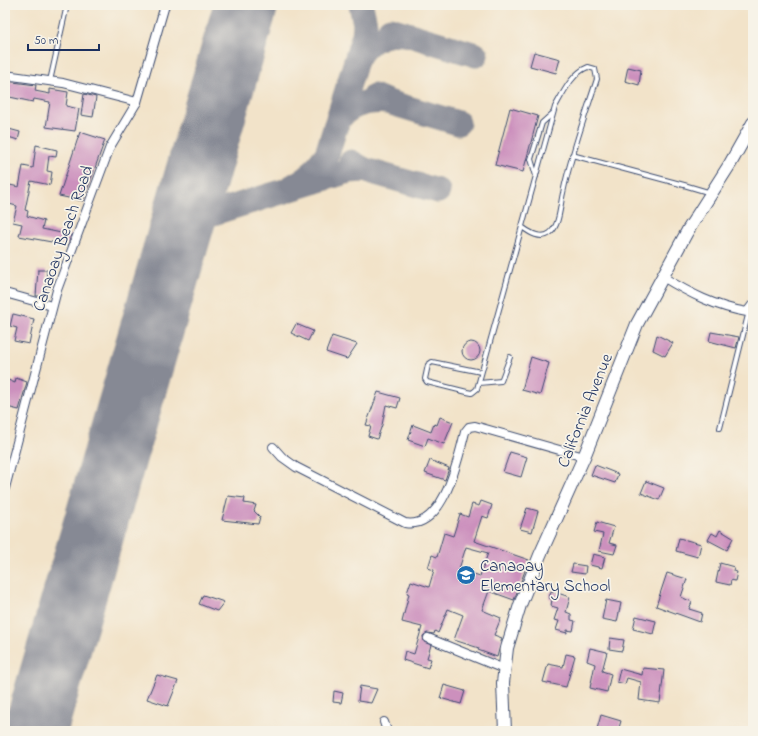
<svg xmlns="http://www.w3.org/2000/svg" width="758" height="736" font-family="'Indie Flower',sans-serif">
<rect width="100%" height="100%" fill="#f7f3e8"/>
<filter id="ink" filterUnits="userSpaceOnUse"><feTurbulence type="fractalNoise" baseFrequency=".025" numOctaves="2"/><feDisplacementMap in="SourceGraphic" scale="8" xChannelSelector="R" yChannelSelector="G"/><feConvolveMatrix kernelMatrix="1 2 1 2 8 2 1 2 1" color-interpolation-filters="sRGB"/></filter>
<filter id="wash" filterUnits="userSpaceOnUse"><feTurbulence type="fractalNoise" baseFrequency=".012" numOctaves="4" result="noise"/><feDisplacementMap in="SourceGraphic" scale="16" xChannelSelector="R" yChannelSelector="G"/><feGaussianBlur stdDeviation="0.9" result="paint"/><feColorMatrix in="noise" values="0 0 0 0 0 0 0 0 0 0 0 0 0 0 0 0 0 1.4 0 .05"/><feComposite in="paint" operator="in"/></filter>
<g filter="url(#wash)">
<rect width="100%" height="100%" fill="#f2e3c9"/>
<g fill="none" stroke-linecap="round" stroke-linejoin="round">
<!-- taxiway -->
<g stroke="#868994" stroke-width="25">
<path d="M390,29L476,55"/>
<path d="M357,59C366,40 386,32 406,34"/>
<path d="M374,96L388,102L458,123"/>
<path d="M336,125C344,105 368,100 388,102"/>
<path d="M351,162L365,170L438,191"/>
<path d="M193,188L191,204L193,210L203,215L210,214"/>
<path d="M283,192L310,176L327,154L364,35L365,24L361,5"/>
<path d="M176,246L188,228L210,214L349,171L365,170"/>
</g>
<!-- runway -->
<path stroke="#868994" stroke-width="64" d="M35,731L246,5"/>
</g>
<g id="blocks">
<!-- building -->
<g fill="#cc90bd" fill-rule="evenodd">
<path d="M534,52L560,59L556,73L530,66Z"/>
<path d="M628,67L641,70L639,85L625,81Z"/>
<path d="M5,81L36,85L35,91L50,94V89L68,92L66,106L79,109L75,131L46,127L50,102L34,99L33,102L5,96Z"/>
<path d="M84,94L96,97L93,117L81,115Z"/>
<path d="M510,108L538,116L523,172L495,165Z"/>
<path d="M5,128L20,132L18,140L5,136Z"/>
<path d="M80,132L105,140L83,201L59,196Z"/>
<path d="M36,145L57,150L56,157L49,156L47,171L52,172L50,185L31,181L25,210L28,211L27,216L44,221L42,229L71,235L68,245L19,236L22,224L13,222L17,206L5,203V184L19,187L23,166L33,168Z"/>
<path d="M38,270H47L45,296H36Z"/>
<path d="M13,314L34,319L29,344L14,341L17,328L10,326Z"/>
<path d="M296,324L313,331L308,341L291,333Z"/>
<path d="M711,332L739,337L736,348L709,341Z"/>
<path d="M657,335L673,343L665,356L653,350Z"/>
<path d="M332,336L357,344L347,359L326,352Z"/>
<circle cx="471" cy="351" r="9"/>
<path d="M531,357L549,363L540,395L522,390Z"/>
<path d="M16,378L27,382L19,410L7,407L8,405L5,404V388L8,380L15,383Z"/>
<path d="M378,392L400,398L397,408L386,405L382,425L377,439L368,436L371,426L366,425Z"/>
<path d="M440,417L453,422L444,444L428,438L425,446L408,440L413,425L431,432L434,424L437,425Z"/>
<path d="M510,452L527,457L521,477L503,472Z"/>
<path d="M430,460L449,468L445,480L425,473Z"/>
<path d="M595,465L618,474L615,483L591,475Z"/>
<path d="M646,481L664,488L659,500L641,493Z"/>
<path d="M228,496L245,498L244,503L256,505L254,511L260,517L258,524L222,520Z"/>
<path d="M481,501L492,505L488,518L482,516L474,541L529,560L514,600L489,591L482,610L501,618L494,635L502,638L497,657L478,650L479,648L454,640L463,615L448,609L438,633L435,631L434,634L427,633L423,636L424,642L431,645L427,658L431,659L428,668L403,660L405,651L414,654L422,627L402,622L409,594L407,593L411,581L429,587L434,570L428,568L432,555L437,557L444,533L453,536L460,514L468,517L472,504L479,506ZM466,547L488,553L480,576L459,569Z"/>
<path d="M527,508L538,511L532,532L520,529Z"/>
<path d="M597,522L614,527L609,543L617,545L614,554L599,551L603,534L594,532Z"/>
<path d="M720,530L733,538L727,550L708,540L712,533L717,536Z"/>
<path d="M679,538L701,544L698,557L676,551Z"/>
<path d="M593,554L605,557L602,568L590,565Z"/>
<path d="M720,563L734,567L733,571L737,572L735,581L731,580L730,585L716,582Z"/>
<path d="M573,564L586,566L585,574L571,572Z"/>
<path d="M667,573L687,579L681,597L692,602L689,609L702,613L700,622L656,606Z"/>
<path d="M551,591L570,597L566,612L571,614V620L575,621L573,631L567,630V633L556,630L559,621L554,620L558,608L551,606L552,599L549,598Z"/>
<path d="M203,595L224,602L217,611L199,604Z"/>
<path d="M606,600L621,603L617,622L602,619Z"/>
<path d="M636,616L656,621L653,634L633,629Z"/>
<path d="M610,638L624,640L622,651L609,649Z"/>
<path d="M590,648L607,652L602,671L611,674L607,692L590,688L595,664L587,661Z"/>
<path d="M566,654L575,656L566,687L543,682L548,664L563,667Z"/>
<path d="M643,668L664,670L660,703L639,700L641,682L627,678L625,684L617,682L620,669L642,675Z"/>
<path d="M157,675L178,681L168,706L147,699Z"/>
<path d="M444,685L465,691L461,704L440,698Z"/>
<path d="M360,686L377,689L371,703L358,701Z"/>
<path d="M334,691L343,693L341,703L333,702Z"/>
<path d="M601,715L621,721L618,731L597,729Z"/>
</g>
</g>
</g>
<g filter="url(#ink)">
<use href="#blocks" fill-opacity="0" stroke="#3b4a6e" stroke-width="1"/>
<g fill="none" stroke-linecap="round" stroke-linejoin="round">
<defs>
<g id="lane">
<path d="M50,81L67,5"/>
<path d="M572,155L684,185L711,193"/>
<path d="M536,176L531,159L542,123L552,114"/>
<path d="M481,372L432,362L428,365L425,379L427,382L467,392L472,393L477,389L555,107C563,93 572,73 588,67L595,69L597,79C585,116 571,154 563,193C560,205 560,225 550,233C541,240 530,233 522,227"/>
<path d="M479,383L501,381L510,357"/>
<path d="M720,428L749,311"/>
</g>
<g id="street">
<path d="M5,75L63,83L137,102"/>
<path d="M663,277C689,293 716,307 747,312L753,304"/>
<path d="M5,293L52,306"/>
<path d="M273,447L282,457L296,467L405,523C444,530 458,459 465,432L469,427L475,426L584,457"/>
<path d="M5,488L57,290L110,147L137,102L165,5"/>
<path d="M428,638L504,669"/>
<path d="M384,722L387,731"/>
</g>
<path id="secondary" d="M505,731L503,683L507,648L520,605L540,555L584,457L637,324L688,230L730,164L753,123"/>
</defs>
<!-- lane casing -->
<use href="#lane" stroke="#3b4a6e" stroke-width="6"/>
<!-- street casing -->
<use href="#street" stroke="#3b4a6e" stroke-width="10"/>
<!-- secondary casing -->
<use href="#secondary" stroke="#3b4a6e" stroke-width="14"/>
<!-- lane -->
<use href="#lane" stroke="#fff" stroke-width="4"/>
<!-- street -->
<use href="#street" stroke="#fff" stroke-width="8"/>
<!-- secondary -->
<use href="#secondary" stroke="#fff" stroke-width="12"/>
</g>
</g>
<!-- icons -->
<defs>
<symbol id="school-disc" viewBox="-11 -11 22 22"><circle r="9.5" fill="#1f6fb2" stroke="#f7f3e8"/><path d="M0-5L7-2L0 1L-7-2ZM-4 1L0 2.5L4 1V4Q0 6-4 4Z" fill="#fff"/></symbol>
</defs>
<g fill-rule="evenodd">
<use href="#school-disc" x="455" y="564" width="22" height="22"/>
</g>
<g text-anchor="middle" stroke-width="3.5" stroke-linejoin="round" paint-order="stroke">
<!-- street labels -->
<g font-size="17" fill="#1b2f5e" stroke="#f7f3e8">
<text transform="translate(62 238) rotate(-71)" y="6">Canaoay Beach Road</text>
<text transform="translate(584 410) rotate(-68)" y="6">California Avenue</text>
</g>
<!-- poi labels -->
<g font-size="17" fill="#1b2f5e" stroke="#f7f3e8" text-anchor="start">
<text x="480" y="571">Canaoay<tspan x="480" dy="20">Elementary School</tspan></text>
</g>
</g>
<!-- margin -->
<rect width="758" height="736" fill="none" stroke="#f7f3e8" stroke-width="20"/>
<!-- scale -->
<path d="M28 44v6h71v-6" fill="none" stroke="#1b2f5e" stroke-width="2"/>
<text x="34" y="44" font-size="12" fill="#1b2f5e" stroke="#f7f3e8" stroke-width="3" paint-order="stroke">50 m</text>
</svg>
